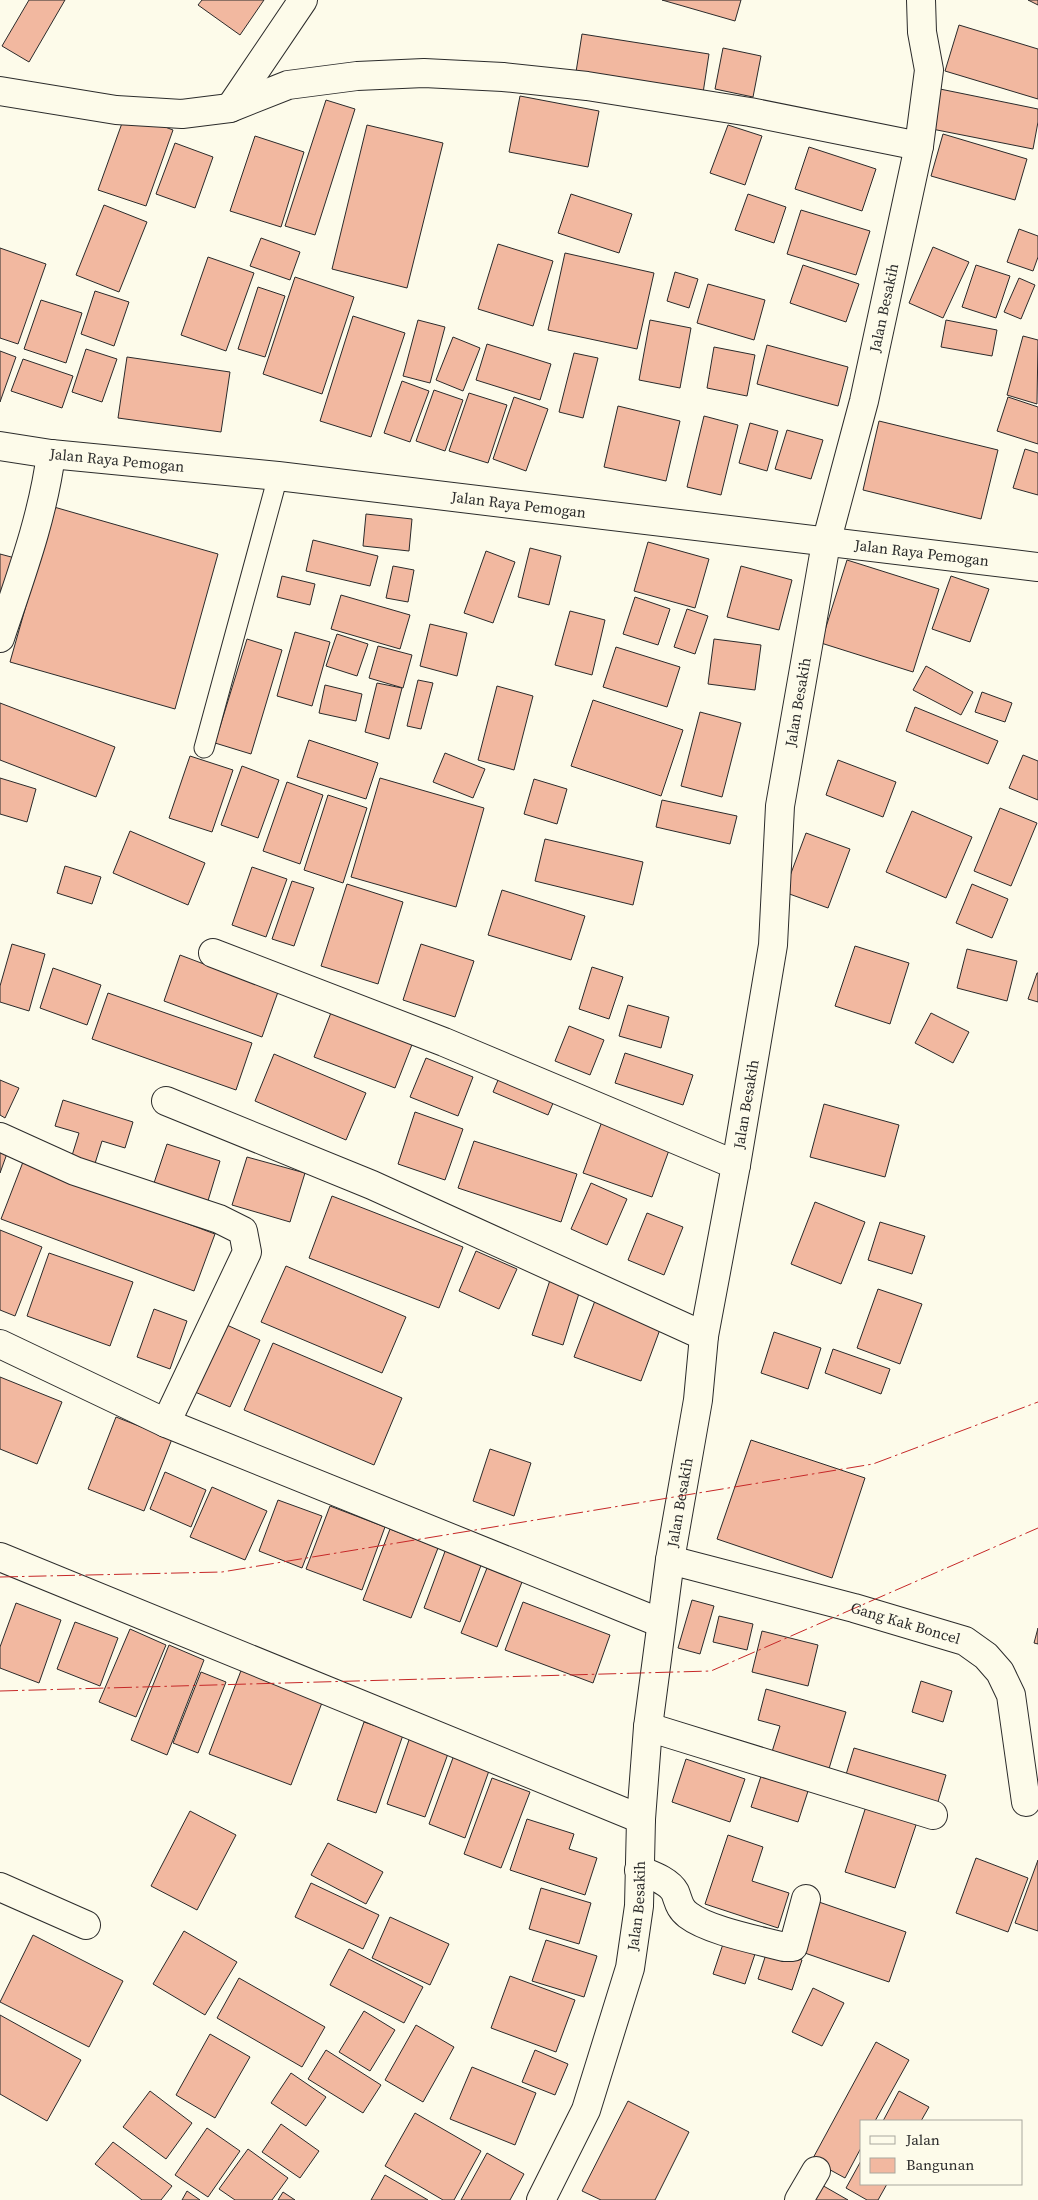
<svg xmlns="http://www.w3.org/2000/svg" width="1038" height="2200" font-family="'Source Serif 4',serif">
<rect width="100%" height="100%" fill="#fdfbea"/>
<!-- building -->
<g fill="#f2b8a0" stroke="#2b2b2b">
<path d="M29,0H65L29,62L2,46Z"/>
<path d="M202,0H264L240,35L198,5Z"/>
<path d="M662,0H741L735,21Z"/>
<path d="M1028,0H1038V5Z"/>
<path d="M959,25L1038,49V99L945,71Z"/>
<path d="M582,34L709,54L703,93L576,72Z"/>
<path d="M723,48L761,56L753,97L715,89Z"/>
<path d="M940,89L1038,109V122L1033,149L932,129Z"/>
<path d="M520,96L599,111L588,167L509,152Z"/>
<path d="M326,100L355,109L315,235L285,226Z"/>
<path d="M126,112L173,130L146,206L98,190Z"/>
<path d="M367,125L443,143L407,288L332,269Z"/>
<path d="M728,125L762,136L745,185L710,173Z"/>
<path d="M943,134L1027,159L1015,200L931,176Z"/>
<path d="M255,136L304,152L281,227L230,211Z"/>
<path d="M175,143L213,157L195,208L156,194Z"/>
<path d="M809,147L876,169L862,211L795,189Z"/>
<path d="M571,194L632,214L619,253L558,233Z"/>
<path d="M748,194L786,207L774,243L735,230Z"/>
<path d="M104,205L147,222L119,292L76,275Z"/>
<path d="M801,210L870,231L856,275L787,254Z"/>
<path d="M1019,229L1038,236V257L1033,271L1007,262Z"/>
<path d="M261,238L300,252L290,280L250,266Z"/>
<path d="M498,244L553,261L533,326L478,309Z"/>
<path d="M933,247L969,262L943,318L909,303Z"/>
<path d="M0,248L46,264L18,344L0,338Z"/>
<path d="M565,253L654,273L637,349L548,330Z"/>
<path d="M208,257L254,273L226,351L181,335Z"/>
<path d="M803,265L859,284L846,322L790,303Z"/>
<path d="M976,265L1010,276L996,318L962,307Z"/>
<path d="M675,272L698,279L689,308L667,301Z"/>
<path d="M295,277L354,297L322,394L263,374Z"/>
<path d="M1019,278L1035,285L1021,319L1004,312Z"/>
<path d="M708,284L765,300L754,340L697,323Z"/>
<path d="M258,287L285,296L265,357L238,349Z"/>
<path d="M95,291L129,302L114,346L81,334Z"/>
<path d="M41,300L82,313L66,363L24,349Z"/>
<path d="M353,316L405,333L371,437L320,421Z"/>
<path d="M418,320L445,327L430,383L403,376Z"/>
<path d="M650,320L691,328L680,388L639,380Z"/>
<path d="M946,320L997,330L992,356L941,347Z"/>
<path d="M1023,336L1038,340L1037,404L1007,395Z"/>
<path d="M453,337L480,348L463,391L436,380Z"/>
<path d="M487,344L551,364L540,400L476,380Z"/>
<path d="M767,345L848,367L838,406L757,384Z"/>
<path d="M714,347L755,355L747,396L707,388Z"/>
<path d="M86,349L117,359L102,402L72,392Z"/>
<path d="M0,351L16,357L0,402Z"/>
<path d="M574,353L598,358L583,418L559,412Z"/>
<path d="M127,357L230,372L221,432L118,418Z"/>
<path d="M23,359L73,376L62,408L11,391Z"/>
<path d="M402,381L429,391L410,442L384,433Z"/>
<path d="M434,390L463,400L445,451L416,441Z"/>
<path d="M469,393L507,405L488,463L449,451Z"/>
<path d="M514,397L548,409L526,471L493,459Z"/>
<path d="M1008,397L1038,407V444L997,431Z"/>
<path d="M618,406L680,421L666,481L604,467Z"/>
<path d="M704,416L738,425L721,495L687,487Z"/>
<path d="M879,421L998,450L981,519L863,490Z"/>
<path d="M750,423L778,431L767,471L739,463Z"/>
<path d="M787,430L823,440L811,479L775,469Z"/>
<path d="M1025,449L1038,453V495L1013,488Z"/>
<path d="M54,507L218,554L175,709L10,662Z"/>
<path d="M366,514L412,519L409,551L363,546Z"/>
<path d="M313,540L378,556L370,586L306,571Z"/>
<path d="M648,542L709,559L695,608L634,591Z"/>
<path d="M530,548L561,556L549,605L518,597Z"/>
<path d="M486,551L515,562L493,623L464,613Z"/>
<path d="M0,554L15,558L0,604Z"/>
<path d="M847,560L939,589L913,672L821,643Z"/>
<path d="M393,566L414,570L408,602L386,598Z"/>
<path d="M741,566L792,580L779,630L727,617Z"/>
<path d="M282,576L315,584L310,605L277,597Z"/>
<path d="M951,576L989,589L970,642L932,629Z"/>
<path d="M341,595L410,615L400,649L331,629Z"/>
<path d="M635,597L670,609L658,645L623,634Z"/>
<path d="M687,609L708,616L695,654L674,647Z"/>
<path d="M570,611L605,620L592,675L555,665Z"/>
<path d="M430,624L467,633L457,676L420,666Z"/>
<path d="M295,632L330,642L312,706L277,696Z"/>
<path d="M337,634L368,644L357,676L326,666Z"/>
<path d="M247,639L282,650L251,754L215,743Z"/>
<path d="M714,639L761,645L755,690L708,684Z"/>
<path d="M378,646L412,655L403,688L369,678Z"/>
<path d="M616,647L680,667L667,707L603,687Z"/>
<path d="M926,666L973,692L961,715L913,690Z"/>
<path d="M418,680L433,683L421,729L407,726Z"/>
<path d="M377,683L402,688L389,739L365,732Z"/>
<path d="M325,685L362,694L356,721L319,713Z"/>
<path d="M497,686L533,696L514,770L478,760Z"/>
<path d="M982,692L1012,703L1005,722L975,712Z"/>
<path d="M593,700L683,730L661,796L571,766Z"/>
<path d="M0,703L115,747L96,797L0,760Z"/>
<path d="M915,707L998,741L988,764L906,731Z"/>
<path d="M700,712L741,723L722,797L681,786Z"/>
<path d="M309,740L378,763L366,799L297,777Z"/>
<path d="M445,753L485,769L473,798L433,782Z"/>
<path d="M1023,755L1038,761V800L1009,788Z"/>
<path d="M190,756L233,770L212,832L169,818Z"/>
<path d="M838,760L896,782L883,817L826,795Z"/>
<path d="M242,766L279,780L258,838L221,825Z"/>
<path d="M0,778L36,789L27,822L0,814Z"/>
<path d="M380,778L484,808L456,907L351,877Z"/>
<path d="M534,779L567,789L557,824L524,814Z"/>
<path d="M287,782L323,795L300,864L263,851Z"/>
<path d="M328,795L367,808L343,883L304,870Z"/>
<path d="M662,800L737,816L730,844L656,827Z"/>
<path d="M1000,808L1037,823L1011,886L974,871Z"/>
<path d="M912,811L972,837L946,898L886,872Z"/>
<path d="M130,831L205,863L188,905L113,873Z"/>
<path d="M806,833L850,849L828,908L784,892Z"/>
<path d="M545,839L643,862L633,905L535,881Z"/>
<path d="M65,866L101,877L92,904L57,893Z"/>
<path d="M252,867L287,879L266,937L232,925Z"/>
<path d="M292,881L314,888L294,946L272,939Z"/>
<path d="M347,884L403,902L378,984L321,966Z"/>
<path d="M972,884L1008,899L992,938L956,923Z"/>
<path d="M502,890L585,916L571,960L488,935Z"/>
<path d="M12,944L45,954L29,1011L0,1002V986Z"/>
<path d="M421,944L474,961L455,1017L403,1000Z"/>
<path d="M855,946L909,963L890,1024L835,1006Z"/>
<path d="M967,949L1017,961L1007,1001L957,988Z"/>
<path d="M180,955L278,992L262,1037L164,1001Z"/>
<path d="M592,967L623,977L609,1019L579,1009Z"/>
<path d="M53,968L101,985L87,1025L40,1008Z"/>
<path d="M1037,973H1038V1002L1028,999Z"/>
<path d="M108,993L252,1043L236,1090L92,1039Z"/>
<path d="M628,1005L669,1017L661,1048L619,1036Z"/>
<path d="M332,1010L413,1042L395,1088L314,1057Z"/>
<path d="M931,1013L969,1032L953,1063L915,1043Z"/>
<path d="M569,1026L604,1040L590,1075L555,1061Z"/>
<path d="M625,1053L693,1075L683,1105L615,1083Z"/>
<path d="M274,1054L366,1093L346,1140L255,1101Z"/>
<path d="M426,1058L473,1077L458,1116L410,1097Z"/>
<path d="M501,1073L556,1096L548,1115L493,1092Z"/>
<path d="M0,1080L19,1088L5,1118L0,1115Z"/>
<path d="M63,1100L133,1122L125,1148L102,1141L93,1170L70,1162L79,1133L55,1126Z"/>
<path d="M824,1104L899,1125L885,1177L810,1157Z"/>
<path d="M415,1112L463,1129L445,1180L398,1164Z"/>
<path d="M604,1116L672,1142L652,1197L583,1173Z"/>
<path d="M474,1141L577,1174L561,1222L458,1188Z"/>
<path d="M0,1144L9,1148L0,1173Z"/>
<path d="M167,1144L220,1161L207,1204L153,1186Z"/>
<path d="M247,1157L305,1173L290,1222L232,1205Z"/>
<path d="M23,1162L215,1234L194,1291L1,1219Z"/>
<path d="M591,1183L627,1199L607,1245L571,1229Z"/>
<path d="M332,1196L463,1247L439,1308L309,1258Z"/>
<path d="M815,1202L865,1222L841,1284L791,1264Z"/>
<path d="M647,1213L683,1227L664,1275L628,1260Z"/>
<path d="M880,1222L925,1236L912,1274L868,1260Z"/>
<path d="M0,1230L42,1247L15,1316L0,1310Z"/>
<path d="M476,1251L517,1269L499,1309L459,1291Z"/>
<path d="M49,1253L133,1282L110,1346L27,1316Z"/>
<path d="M286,1266L406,1317L382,1373L261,1322Z"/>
<path d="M551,1277L581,1287L563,1345L532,1335Z"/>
<path d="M878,1289L922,1304L900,1364L857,1348Z"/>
<path d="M596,1298L662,1324L641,1381L574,1357Z"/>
<path d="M154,1309L187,1321L170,1369L137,1357Z"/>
<path d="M218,1321L260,1340L230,1407L188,1389Z"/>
<path d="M774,1332L821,1348L808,1389L761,1373Z"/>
<path d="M273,1343L402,1398L374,1465L244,1410Z"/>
<path d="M833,1349L890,1369L881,1394L825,1373Z"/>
<path d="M0,1377L62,1402L37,1464L0,1449Z"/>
<path d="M116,1417L172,1439L144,1511L88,1489Z"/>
<path d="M751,1440L865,1478L832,1578L717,1539Z"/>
<path d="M490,1449L531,1463L514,1516L473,1501Z"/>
<path d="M165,1472L206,1490L191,1527L150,1509Z"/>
<path d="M212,1487L267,1511L245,1560L190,1537Z"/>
<path d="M278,1500L322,1516L302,1568L259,1551Z"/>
<path d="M330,1506L385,1527L362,1590L306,1569Z"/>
<path d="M390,1529L438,1548L411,1618L363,1600Z"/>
<path d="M447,1546L483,1560L460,1622L424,1608Z"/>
<path d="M487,1568L522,1582L497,1647L461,1633Z"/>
<path d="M692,1600L714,1606L700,1654L678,1648Z"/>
<path d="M523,1602L610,1635L593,1683L505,1650Z"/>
<path d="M16,1603L61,1620L39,1683L0,1668V1647Z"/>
<path d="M719,1616L753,1624L747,1650L713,1642Z"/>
<path d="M75,1622L118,1638L100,1686L57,1669Z"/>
<path d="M1038,1628V1644L1034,1643Z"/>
<path d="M130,1629L166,1645L136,1717L99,1702Z"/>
<path d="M762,1631L818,1645L808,1686L752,1672Z"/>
<path d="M169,1645L204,1660L167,1755L131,1740Z"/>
<path d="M242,1668L323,1700L291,1785L209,1754Z"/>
<path d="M201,1672L226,1682L198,1753L173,1743Z"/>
<path d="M921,1681L952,1691L943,1722L912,1712Z"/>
<path d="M766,1689L846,1712L828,1772L771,1755L780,1726L758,1720Z"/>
<path d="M364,1722L403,1735L376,1813L337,1800Z"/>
<path d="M410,1737L449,1751L425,1817L387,1804Z"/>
<path d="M854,1748L946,1775L937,1805L845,1778Z"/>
<path d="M454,1755L490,1768L465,1838L429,1824Z"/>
<path d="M686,1759L745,1779L730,1822L672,1802Z"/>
<path d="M763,1770L810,1785L798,1822L751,1807Z"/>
<path d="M492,1778L530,1792L501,1868L464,1854Z"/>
<path d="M869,1797L920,1813L895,1888L845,1872Z"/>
<path d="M190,1811L236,1835L197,1910L151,1886Z"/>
<path d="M527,1819L574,1834L569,1849L597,1858L585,1895L510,1870Z"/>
<path d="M728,1835L763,1847L752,1881L789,1893L778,1928L705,1904Z"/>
<path d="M328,1843L383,1872L366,1904L311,1875Z"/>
<path d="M976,1858L1028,1878L1008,1932L956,1913Z"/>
<path d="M1038,1860V1931L1015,1923Z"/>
<path d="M311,1883L379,1915L363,1949L295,1917Z"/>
<path d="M541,1888L591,1903L579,1944L529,1929Z"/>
<path d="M816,1901L906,1932L889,1982L799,1951Z"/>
<path d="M390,1917L449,1944L430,1985L372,1958Z"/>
<path d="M184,1931L237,1962L205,2015L153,1984Z"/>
<path d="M33,1935L123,1981L89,2047L0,2002Z"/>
<path d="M726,1935L758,1945L745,1984L713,1974Z"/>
<path d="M546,1940L597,1956L584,1997L532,1981Z"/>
<path d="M768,1948L802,1960L792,1990L758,1979Z"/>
<path d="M349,1949L423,1987L404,2023L330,1985Z"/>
<path d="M510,1976L575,2000L556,2052L491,2028Z"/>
<path d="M239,1978L325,2027L302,2067L217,2018Z"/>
<path d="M813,1988L844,2003L822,2046L792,2032Z"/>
<path d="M364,2011L395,2030L370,2071L339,2052Z"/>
<path d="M0,2015L81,2060L47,2121L0,2094Z"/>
<path d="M416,2025L454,2047L423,2102L385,2080Z"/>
<path d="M210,2034L250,2057L215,2118L176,2095Z"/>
<path d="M876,2042L909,2060L875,2121H862V2146L845,2178L812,2160Z"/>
<path d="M326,2050L381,2085L363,2113L308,2079Z"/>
<path d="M535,2050L568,2064L555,2095L522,2082Z"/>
<path d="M472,2067L536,2093L515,2145L450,2119Z"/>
<path d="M291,2073L326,2097L306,2126L271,2103Z"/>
<path d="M150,2091L192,2123L166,2159L123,2127Z"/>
<path d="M899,2091L929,2107L921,2121H883Z"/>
<path d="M628,2101L689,2132L655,2200H601L582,2191Z"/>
<path d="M415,2113L481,2151L454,2200H443L385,2166Z"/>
<path d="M281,2124L319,2151L300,2178L262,2152Z"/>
<path d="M207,2128L240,2151L208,2197L175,2175Z"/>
<path d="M113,2142L172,2186L161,2200H142L95,2164Z"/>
<path d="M248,2149L288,2178L272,2200H235L219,2189Z"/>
<path d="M487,2153L524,2174L510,2200H461Z"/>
<path d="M862,2159V2184H887L878,2200H867L846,2188Z"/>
<path d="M385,2175L428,2200H371Z"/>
<path d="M820,2184L848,2200H811Z"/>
<path d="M187,2191L200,2200H182Z"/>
<path d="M283,2192L295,2200H278Z"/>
</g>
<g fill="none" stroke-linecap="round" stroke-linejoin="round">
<defs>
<path id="service" d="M204,748L278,476"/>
<g id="minor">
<path d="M0,91L116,110L182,114L230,108L288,85L357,76L424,73L503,77L587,86L750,112L919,146"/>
<path d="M230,108L303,0"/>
<path d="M0,638C20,578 43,517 51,454"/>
<path d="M213,953L444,1042L736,1165"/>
<path d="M166,1101L372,1185L704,1336"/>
<path d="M0,1137L75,1171L219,1219L243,1231L247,1252L166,1423"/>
<path d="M0,1344L166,1423L661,1623"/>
<path d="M0,1557L641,1819"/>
<path id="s1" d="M670,1560L854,1608L965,1641L986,1656L1000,1672L1011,1695L1026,1802"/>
<path d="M648,1727L933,1815"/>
<path d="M639,1870C651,1875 668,1880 675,1892C679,1902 679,1908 688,1915C709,1931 758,1940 784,1947H793L806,1899"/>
<path d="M0,1887L86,1925"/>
<path id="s2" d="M541,2200L586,2110L630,1968L639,1906L641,1819L648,1727L670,1560L698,1400L704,1336L736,1165L773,945L780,806L826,543L864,401L919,146L929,70L922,32L921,0"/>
<path d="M799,2200L816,2171"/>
</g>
<g id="tertiary">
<path id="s3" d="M0,446L51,454L278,476L1038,567"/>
</g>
</defs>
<!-- service casing -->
<use href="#service" stroke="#2b2b2b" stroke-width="21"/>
<!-- minor casing -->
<use href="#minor" stroke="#2b2b2b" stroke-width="30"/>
<!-- tertiary casing -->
<use href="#tertiary" stroke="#2b2b2b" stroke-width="30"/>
<!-- service -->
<use href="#service" stroke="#fdfbea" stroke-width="19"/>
<!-- minor -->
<use href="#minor" stroke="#fdfbea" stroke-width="28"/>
<!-- tertiary -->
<use href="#tertiary" stroke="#fdfbea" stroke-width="28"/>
<!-- power -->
<g stroke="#c62828" stroke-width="1" stroke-dasharray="18 4 2.5 4" stroke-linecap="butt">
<path d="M0,1577L222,1572L873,1464L1038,1402"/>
<path d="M0,1691L711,1671L1038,1528"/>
</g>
</g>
<g text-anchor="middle" stroke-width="4" stroke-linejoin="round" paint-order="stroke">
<!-- street labels -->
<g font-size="15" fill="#2b2b2b" stroke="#fdfbea">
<text dy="5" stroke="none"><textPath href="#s2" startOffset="1932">Jalan Besakih</textPath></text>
<text dy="5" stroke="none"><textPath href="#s3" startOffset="118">Jalan Raya Pemogan</textPath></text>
<text dy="5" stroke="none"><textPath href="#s3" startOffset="522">Jalan Raya Pemogan</textPath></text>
<text dy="5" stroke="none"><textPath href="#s3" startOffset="928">Jalan Raya Pemogan</textPath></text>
<text dy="5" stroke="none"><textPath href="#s2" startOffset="1528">Jalan Besakih</textPath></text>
<text dy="5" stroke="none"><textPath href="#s2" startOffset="1122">Jalan Besakih</textPath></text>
<text dy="5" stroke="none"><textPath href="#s2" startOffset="718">Jalan Besakih</textPath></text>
<text dy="5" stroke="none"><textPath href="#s1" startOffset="244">Gang Kak Boncel</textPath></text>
<text dy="5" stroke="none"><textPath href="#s2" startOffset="312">Jalan Besakih</textPath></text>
</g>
</g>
<!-- legend -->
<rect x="860" y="2120" width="162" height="65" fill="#fdfbea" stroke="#a9a89e"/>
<rect x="870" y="2136" width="25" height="8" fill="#fdfbea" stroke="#a9a89e"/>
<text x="906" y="2145" font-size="15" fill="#2b2b2b">Jalan</text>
<rect x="870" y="2158" width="25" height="15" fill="#f2b8a0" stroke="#a9a89e"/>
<text x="906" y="2170" font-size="15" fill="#2b2b2b">Bangunan</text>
</svg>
